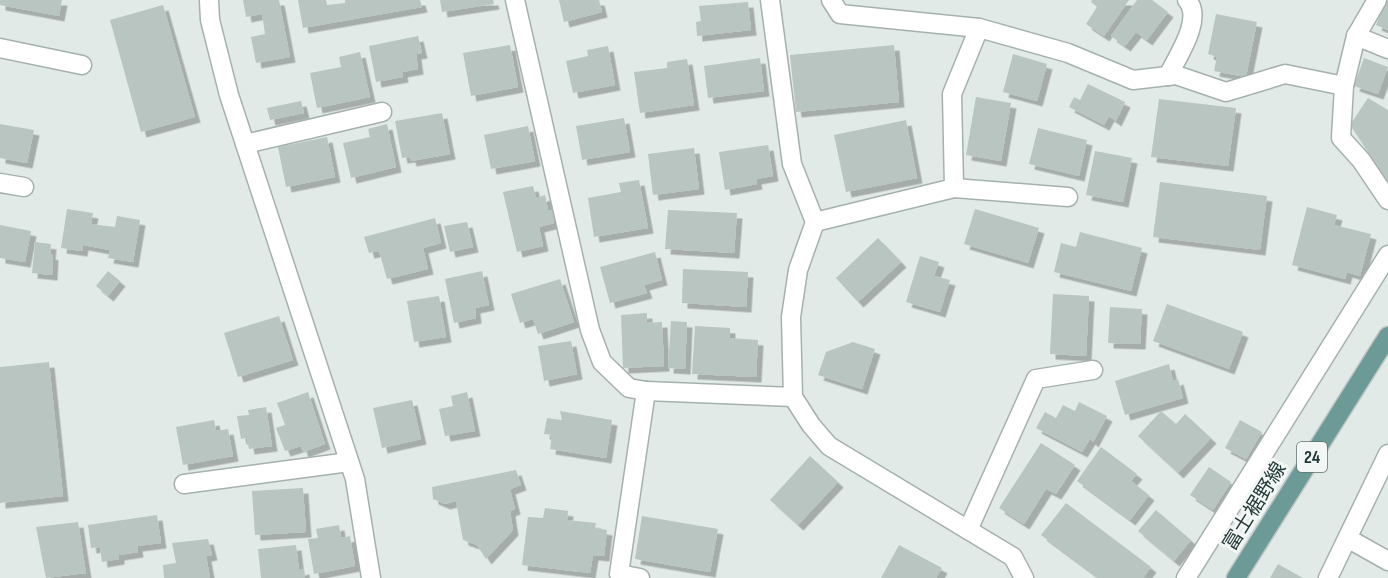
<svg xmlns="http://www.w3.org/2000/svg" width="1388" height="578" font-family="'Sofia Sans Condensed','Noto Sans JP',sans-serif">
<defs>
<filter id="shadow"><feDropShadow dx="5.5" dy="5.5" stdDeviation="0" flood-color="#0004"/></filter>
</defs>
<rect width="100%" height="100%" fill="#e2eae8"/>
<!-- building -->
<g fill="#b8c5c1" filter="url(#shadow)">
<path d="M0,0H62L59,16L0,5Z"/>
<path d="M243,0H279L290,57L256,63L251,37L265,34L262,14L246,17Z"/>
<path d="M298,0H326L327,5L345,3V0H420L422,7L303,28Z"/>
<path d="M440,0H493L494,4L442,12Z"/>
<path d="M559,0H599L602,12L564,22Z"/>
<path d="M1092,0H1129L1104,36L1086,24L1097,7L1091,2Z"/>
<path d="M1137,0H1152L1168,12L1147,40L1136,32L1125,46L1111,36Z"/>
<path d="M1386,0H1388V30L1376,25Z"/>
<path d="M748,2L751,30L697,36L696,22L701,21L699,6Z"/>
<path d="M163,5L195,117L141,132L110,20Z"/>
<path d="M1216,14L1257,22L1246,77L1214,71L1217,57L1208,54Z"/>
<path d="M418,36L422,53L416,54L418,69L402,72L403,77L376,82L369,46Z"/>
<path d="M510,45L518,87L471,96L463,53Z"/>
<path d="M894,45L899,102L796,112L790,55Z"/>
<path d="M608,46L615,85L573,93L566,61L588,56L587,50Z"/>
<path d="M360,52L370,97L317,108L310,73L341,67L339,57Z"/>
<path d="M1013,54L1047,64L1037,101L1003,92Z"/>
<path d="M760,58L764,91L708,98L704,66Z"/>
<path d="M1364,58L1388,67L1378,94L1354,86Z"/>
<path d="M687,59L694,105L640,113L634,72L667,68V62Z"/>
<path d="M1088,84L1125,102L1116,121L1109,116L1104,125L1069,107L1074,97L1080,100Z"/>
<path d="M976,97L1011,103L1001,161L966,155Z"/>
<path d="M1368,98L1388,110V182L1350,125Z"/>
<path d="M1159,99L1236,108L1228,166L1151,157Z"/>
<path d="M301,101L304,113L270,120L267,108Z"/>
<path d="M442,113L450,154L411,161L410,157L402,158L395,121Z"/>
<path d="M624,118L630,152L582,160L576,126Z"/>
<path d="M906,120L917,178L846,192L834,135Z"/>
<path d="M0,124L34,130L27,163L0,158Z"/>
<path d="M387,124L396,167L351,178L343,143L370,137L368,129Z"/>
<path d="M528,126L535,161L491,169L484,135Z"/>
<path d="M1038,128L1087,140L1079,176L1029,164Z"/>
<path d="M327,137L335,177L286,187L278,147Z"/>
<path d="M768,145L773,176L756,179L757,184L725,190L719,152Z"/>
<path d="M694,148L699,189L653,195L648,154Z"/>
<path d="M1095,151L1132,158L1123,202L1086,195Z"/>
<path d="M639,180L648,228L594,237L588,198L621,192L619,183Z"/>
<path d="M1160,182L1267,196L1260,250L1153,237Z"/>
<path d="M533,186L536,198L545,195L548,210H552L554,223L539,227L543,246L517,252L503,192Z"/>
<path d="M1307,207L1337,215L1334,225L1371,234L1360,276L1347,272L1345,279L1292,265Z"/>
<path d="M67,209L93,213L91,224L115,227L117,216L140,220L133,262L108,258L110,250L83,245L82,251L61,248Z"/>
<path d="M975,209L1039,228L1028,263L964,244Z"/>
<path d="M668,210L737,213L734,253L665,249Z"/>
<path d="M435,218L441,243L423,248L428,269L387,279L379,251L369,253L364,237Z"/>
<path d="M467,222L473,247L450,252L444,226Z"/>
<path d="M0,225L31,231L25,262L0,258Z"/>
<path d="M1080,232L1142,248L1131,291L1054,272L1061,243L1076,247Z"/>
<path d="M878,238L901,262L858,302L836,278Z"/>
<path d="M35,242L51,244L50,254L53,255L52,275L32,273Z"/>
<path d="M655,252L662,280L644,285L647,293L610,303L600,267Z"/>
<path d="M920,256L939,262L934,276L950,280L940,312L906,302Z"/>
<path d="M683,269L748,272L746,307L682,303Z"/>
<path d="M108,271L120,281L108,296L96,286Z"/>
<path d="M482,271L489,305L475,308L476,318L454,323L445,279Z"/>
<path d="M560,279L574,322L538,334L533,319L520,323L511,294Z"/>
<path d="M1053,294L1089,296L1086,356L1050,354Z"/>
<path d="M439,296L446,337L414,342L407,301Z"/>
<path d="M1167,304L1243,332L1229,369L1153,341Z"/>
<path d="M1110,307L1142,309L1140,344L1108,343Z"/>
<path d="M647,313V323L662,322L664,366L623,368L621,315Z"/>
<path d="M279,316L293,360L238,377L224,333Z"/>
<path d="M671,321L687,322L685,369L668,368Z"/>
<path d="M695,326L730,328V338L758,340L756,377L692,374Z"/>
<path d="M571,341L577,374L544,381L538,346Z"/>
<path d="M853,342L875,349L862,389L818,375L826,352Z"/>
<path d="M49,362L63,496L0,503V367Z"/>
<path d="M1169,364L1173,381L1178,379L1183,398L1125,415L1115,381Z"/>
<path d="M308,392L325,444L303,452L301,446L285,451L276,428L285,425L277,403Z"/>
<path d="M467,392L475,431L445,436L439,409L453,406L451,396Z"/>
<path d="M412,400L421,439L382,448L373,408Z"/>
<path d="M1079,402L1107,416L1093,442L1090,439L1082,452L1036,428L1045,412L1056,418L1063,405L1075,411Z"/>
<path d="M266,407L272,446L249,449L247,438L241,439L237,416L249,415L248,410Z"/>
<path d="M560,411L612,420L606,458L550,449L552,435L544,434L547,418L562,420Z"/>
<path d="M1161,411L1176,424L1185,414L1211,438L1178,473L1138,436Z"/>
<path d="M214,420L216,431L228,429L233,456L183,465L176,427Z"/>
<path d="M1240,420L1262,432L1246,459L1225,448Z"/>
<path d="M1041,443L1075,465L1056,494L1046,489L1024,524L999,508Z"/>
<path d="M1101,447L1137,474L1131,481L1149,495L1130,520L1077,481Z"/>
<path d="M810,456L838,482L798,525L770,500Z"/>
<path d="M1209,467L1231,482L1213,510L1190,495Z"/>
<path d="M516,470L521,485L510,489L515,509L510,511L513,530L486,559L477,545L463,540L456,501L445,504L433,499L432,487Z"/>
<path d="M303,488L306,532L255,535L252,491Z"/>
<path d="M1066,503L1151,567L1143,578H1099L1041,535Z"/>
<path d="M545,508L568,511L567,520L596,523L595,528L607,530L604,556L593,555L590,573L522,565L528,517L543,518Z"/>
<path d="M1156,510L1191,540L1174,561L1138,531Z"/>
<path d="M157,515L161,543L137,546L138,552L119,555V559L102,562L100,547L91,548L88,525Z"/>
<path d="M642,516L718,529L710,572L635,559Z"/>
<path d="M78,522L86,573L46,578L36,527Z"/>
<path d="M339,525L341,538L350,536L355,566L314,574L308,539L318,538L316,529Z"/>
<path d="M208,539L212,555L206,556L210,578H164L163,565L176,563L172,543Z"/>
<path d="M296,545L299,570L304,569L305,578H261L258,549Z"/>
<path d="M899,545L942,568L936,578H881Z"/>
<path d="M1278,564L1303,578H1270Z"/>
</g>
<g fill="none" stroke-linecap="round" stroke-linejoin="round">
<defs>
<g id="minor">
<path d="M209,0L210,20L229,95L355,479L371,578"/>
<path d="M515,0L590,330L602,362L629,388L646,391L793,397"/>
<path d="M770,0L792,164L815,222L798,270L791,317L793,397L811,425L829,446L1013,557L1024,578"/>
<path d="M831,0L840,14L979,28"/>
<path d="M1356,36L1377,0"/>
<path d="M0,48L82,65"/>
<path d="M1168,76C1177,57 1204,19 1187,0"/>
<path d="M1344,86L1341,138L1361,160L1388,200"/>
<path d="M245,144L382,112"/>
<path d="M0,183L24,187"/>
<path d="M954,188L1068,197"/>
<path d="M815,222L954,188L952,94L979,28L1068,53L1133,80L1176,75L1226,92L1285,74L1344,86L1356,36L1388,49"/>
<path d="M184,484L349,462"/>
<path d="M968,530L1036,379L1093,370"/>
<path d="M1349,539L1388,561"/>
<path d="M640,578L619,574L646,391"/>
<path d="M1186,578L1388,255"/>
<path d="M1328,578L1388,454"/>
</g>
<path id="major" d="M1236,578L1388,336"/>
</defs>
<!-- minor casing -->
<use href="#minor" stroke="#a5b1af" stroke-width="21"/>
<!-- major casing -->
<use href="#major" stroke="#bdc4c3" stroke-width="21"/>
<!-- minor -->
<use href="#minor" stroke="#fff" stroke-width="18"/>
<!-- major -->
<use href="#major" stroke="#6c9a96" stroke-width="18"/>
</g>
<g text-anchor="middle" stroke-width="6" stroke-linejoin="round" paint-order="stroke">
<!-- shield labels -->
<rect fill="#f2f7f6" stroke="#627270" stroke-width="1.5" x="1297" y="442" width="30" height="30" rx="4.5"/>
<g font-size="18" font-weight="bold" fill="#243937">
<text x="1312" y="463">24</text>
</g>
<!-- street labels -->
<g font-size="20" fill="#243937" stroke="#f2f7f6">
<text transform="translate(1254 506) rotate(-58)" y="7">富士裾野線</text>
</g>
</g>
</svg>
